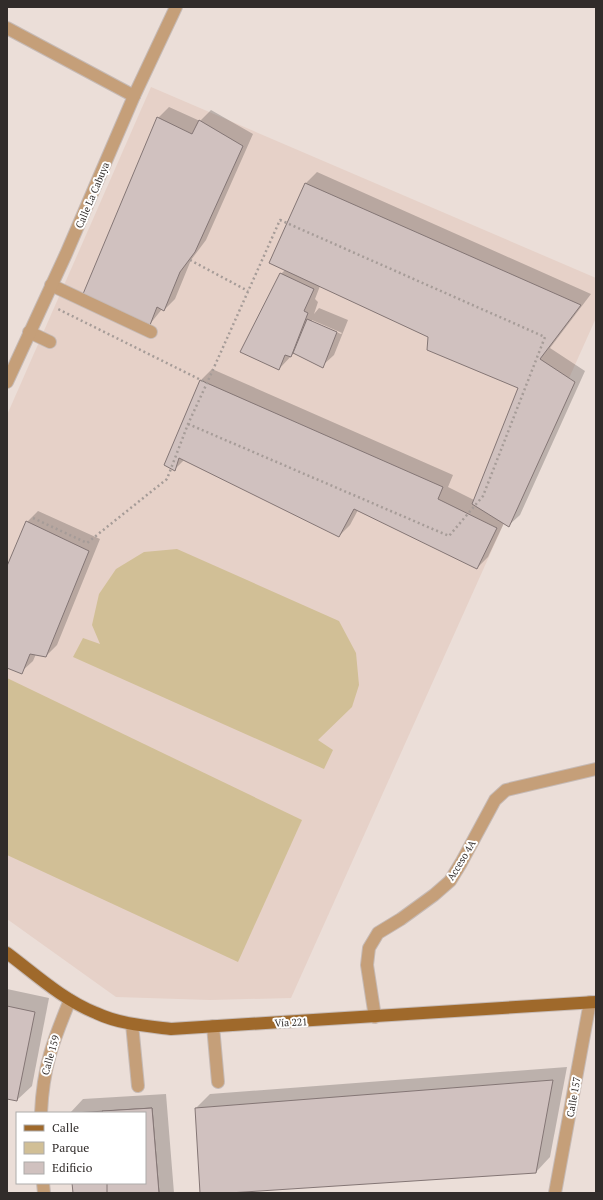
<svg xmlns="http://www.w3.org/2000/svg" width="603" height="1200" font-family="'PT Serif',serif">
<rect width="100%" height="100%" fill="#ebded8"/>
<!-- built -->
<path fill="#e6d1c8" d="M151,87L596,278V318L291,998L210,1000L116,997L7,919V415Z"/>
<!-- green -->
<g fill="#d1bf96">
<path d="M177,549L339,621L356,653L359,685L352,707L318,740L333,750L324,769L73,657L83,638L100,644L92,625L99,594L116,569L144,552Z"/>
<path d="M7,678L302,820L238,962L7,855Z"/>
</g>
<!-- shadow -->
<g fill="#0003" fill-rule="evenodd">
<path d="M169,107L200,121L211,110L253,134L206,240L191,260L175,299L164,310L162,309L150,324L158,118Z"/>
<path d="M317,172L591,294L550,348L585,371L520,515L508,526L504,523L488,557L477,568L358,510L350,525L339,536L184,460L174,470L165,464L201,380L212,369L453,475L448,487L474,500L519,388L429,337L320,286L315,299L318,302L314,314L319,308L348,320L334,355L322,366L294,353L279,369L281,274L285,270L270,263L306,183ZM312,320L342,333L341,334L312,322Z"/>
<path d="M38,511L100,539L57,645L46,656L36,654L33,661L21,672L7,667V569L27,522Z"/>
<path d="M7,989L49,998L32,1086L17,1100L7,1098Z"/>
<path d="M567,1067L550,1157L536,1172L201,1193L196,1108L210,1094Z"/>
<path d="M166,1094L174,1193H74L73,1183H145V1113H70L83,1099Z"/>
</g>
<!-- building -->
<g fill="#d0c1bf" stroke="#847675">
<path d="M157,117L192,134L199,120L243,146L195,252L180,272L164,311L157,307L150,325L83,294Z"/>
<path d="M305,183L581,305L540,359L575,382L509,527L472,504L518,388L427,350L428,337L269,263Z"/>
<path d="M280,273L314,289L304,311L308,313L291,357L285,355L279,370L240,352Z"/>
<path d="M307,319L337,332L323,368L293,353Z"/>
<path d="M200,380L443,487L438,499L497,528L477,569L354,509L339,537L179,458L175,471L164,465Z"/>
<path d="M26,521L89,551L46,657L30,654L22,674L7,668V566Z"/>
<path d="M7,1006L35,1012L17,1101L7,1099Z"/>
<path d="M553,1080L536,1173L229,1193H200L195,1108Z"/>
<path d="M152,1108L159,1193H73L72,1183H145V1113H74Z"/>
<path d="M152,1108L159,1193H107V1183H145V1113H103L102,1111Z"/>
</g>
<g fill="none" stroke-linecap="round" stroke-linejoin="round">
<defs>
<g id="minor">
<path d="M7,28L134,96"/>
<path d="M51,285L151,332"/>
<path d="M29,332L50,342"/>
<path d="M7,382L66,254L134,96L176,7"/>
<path d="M375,1017L367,965L369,948L378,933L401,919L434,895L450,881L461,863L495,800L506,790L596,769"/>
<path d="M132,1024L138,1086"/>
<path d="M213,1026L218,1082"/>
<path d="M41,1113C43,1067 53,1041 70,1000"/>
<path d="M43,1183L44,1193"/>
<path d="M555,1193L590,1002"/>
</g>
<path id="major" d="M7,953C35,974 63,1000 96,1013C119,1024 146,1026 171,1029L596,1002"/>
</defs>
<!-- minor casing -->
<use href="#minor" stroke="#c6bab5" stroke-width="14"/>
<!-- major casing -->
<use href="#major" stroke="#c6bab5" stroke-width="14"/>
<!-- path -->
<g stroke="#a69c98" stroke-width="2.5" stroke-dasharray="2 3" stroke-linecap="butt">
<path d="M190,260L248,291"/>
<path d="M188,424L449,536L483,496L545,337L280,220L207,383"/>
<path d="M33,518L87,543L167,479L188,424L207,383L58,309"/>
</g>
<!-- minor -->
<use href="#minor" stroke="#c59f79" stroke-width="12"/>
<!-- major -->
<use href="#major" stroke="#9f692b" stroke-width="12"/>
</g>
<g text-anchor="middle" stroke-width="4" stroke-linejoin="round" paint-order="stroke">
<!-- street labels -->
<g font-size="10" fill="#312c2a" stroke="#fff">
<text transform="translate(92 195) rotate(-67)" y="4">Calle La Cabuya</text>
<text transform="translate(461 860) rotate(-59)" y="4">Acceso 4A</text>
<text transform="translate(291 1022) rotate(-3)" y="4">Vía 221</text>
<text transform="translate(50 1055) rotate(-74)" y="4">Calle 159</text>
<text transform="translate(573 1097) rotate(-80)" y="4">Calle 157</text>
</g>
</g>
<!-- border -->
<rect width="603" height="1200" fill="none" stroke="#312c2a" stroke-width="16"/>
<!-- legend -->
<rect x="16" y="1112" width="130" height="72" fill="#ffffff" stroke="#adabaa"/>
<rect x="24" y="1125" width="20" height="6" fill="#9f692b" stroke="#adabaa"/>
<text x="52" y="1132" font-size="12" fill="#312c2a">Calle</text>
<rect x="24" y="1142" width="20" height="12" fill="#d1bf96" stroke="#adabaa"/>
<text x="52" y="1152" font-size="12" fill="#312c2a">Parque</text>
<rect x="24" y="1162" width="20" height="12" fill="#d0c1bf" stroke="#adabaa"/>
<text x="52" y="1172" font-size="12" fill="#312c2a">Edificio</text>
</svg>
